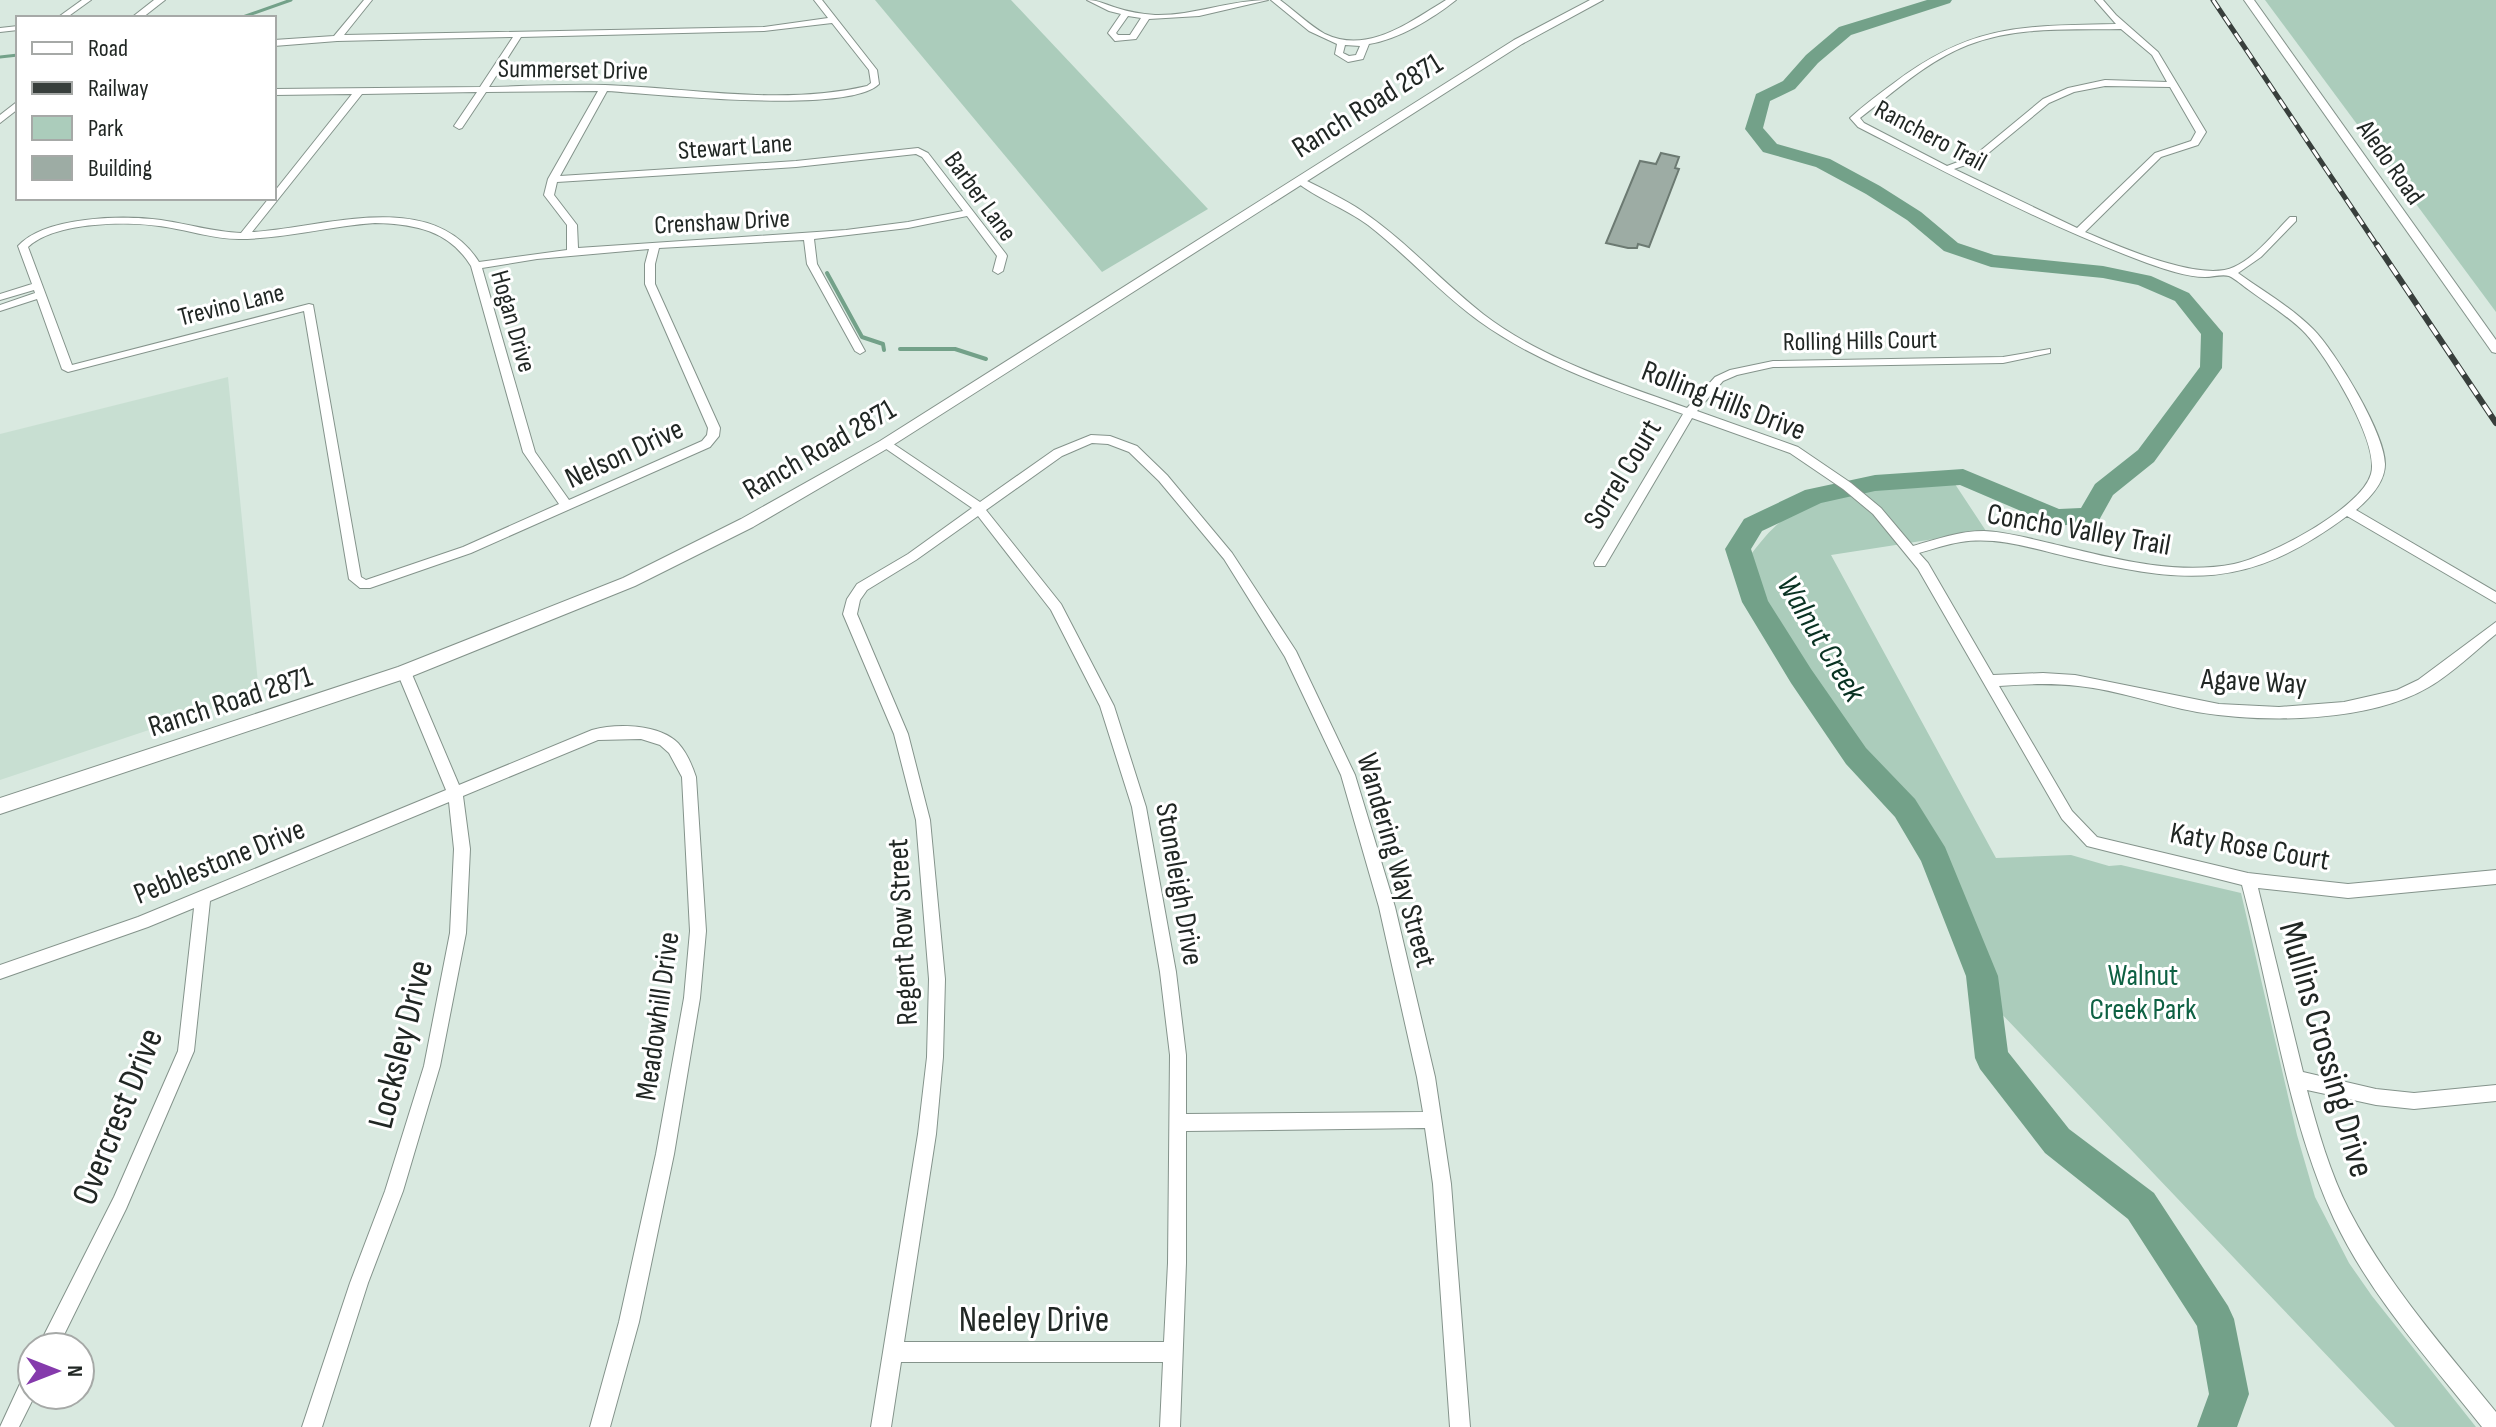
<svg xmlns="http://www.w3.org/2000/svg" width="2496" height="1427" font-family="'Sofia Sans Condensed',sans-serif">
<rect width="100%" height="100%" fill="#d9e9e0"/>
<!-- built -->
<path fill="#c8dfd2" d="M228,377L259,693L0,780V434Z"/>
<!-- green -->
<g fill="#abccbb">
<path d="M875,0H1011L1208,209L1102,272Z"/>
<path d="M2265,0H2496V312Z"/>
<path d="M1953,481L1986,531L1831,555L1996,858L2071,855L2109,866L2121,865L2241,893L2297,1135L2315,1197L2349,1263L2372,1296L2476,1427H2395L1997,1009L1936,846L1807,671L1773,620L1757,585L1752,553C1764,538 1775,523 1793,514C1831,492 1908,484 1953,481Z"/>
</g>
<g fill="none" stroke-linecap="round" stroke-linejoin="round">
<!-- stream-far1 -->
<g stroke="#73a189" stroke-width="3">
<path d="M240,18L291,0"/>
<path d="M0,57L18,55"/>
</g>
<!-- stream -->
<g stroke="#73a189" stroke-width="4">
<path d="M827,273L862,337L883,344L884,350"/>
<path d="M900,349H955L986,359"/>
</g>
<!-- river -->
<path fill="#73a189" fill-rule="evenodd" d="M1927,0H1952L1950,3L1851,35L1818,63L1795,89L1770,101L1763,128L1777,144L1830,159L1880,186L1921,212L1958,243L1994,255L2103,266L2151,276L2189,293L2223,333L2222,368L2154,462L2113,495L2098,522L2056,526L1960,485L1875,491L1821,503L1762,531L1751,549L1768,601L1811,669L1866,748L1915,799L1945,847L1998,976L2008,1052L2069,1129L2154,1193L2228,1306L2234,1319L2249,1394L2237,1427H2197L2209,1394L2197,1326L2128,1219L2045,1153L1980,1069L1975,1058L1966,976L1921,861L1895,817L1846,764L1791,683L1742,602L1725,549L1744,519L1805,490L1875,475L1963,469L2059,509L2081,508L2095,484L2138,450L2200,367L2201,334L2175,301L2138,285L2103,278L1991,267L1944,251L1907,220L1866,194L1816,167L1763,152L1745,129L1756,94L1783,81L1806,55L1839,27Z"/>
</g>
<!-- building -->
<path fill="#9daca4" stroke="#6c7a72" stroke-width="2" d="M1661,153L1679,157L1675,168L1679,169L1649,247L1638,244L1637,248H1628L1606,243L1640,161L1656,164Z"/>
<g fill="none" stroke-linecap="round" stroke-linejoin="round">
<defs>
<g id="minor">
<path d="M82,0H91L66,18H57Z"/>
<path d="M364,0H372L344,35L764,27L828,18L814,0H822L877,70L879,84C848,115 656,94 607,91L560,176L796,161L918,148L928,153L1006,254L1007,256L1003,271L998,274L993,271L997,256L967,216L908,228L814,239L817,264L865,351L860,354L855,351L807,264L804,240L659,248L655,264V284L720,428L719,436L710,447L471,553L370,588H360L349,579L304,311L68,372L62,369L37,299L0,311V305L35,293L34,290L0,300V294L32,284L18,246C45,216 123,215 161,220C188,224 214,232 241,233L269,198H274V192L352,94L274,95V89L480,87L513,37L337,41L274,46V40L334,36ZM832,23L869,70L871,83L867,86C781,106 693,88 605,85C567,84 528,86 489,87L521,37L764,31ZM598,91L548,179L544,195L567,225V250L479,262C432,187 323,228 252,232L362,94L477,92L454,126L459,129L462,128L486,92ZM916,154L922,157L963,211L908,222L846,230L578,248L577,225L554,195L557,182L796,167ZM375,223C414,224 449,230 471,266L523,452L559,504L463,547L366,580L361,577L313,305L309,304L72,365L28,247C56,221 130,221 166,227C191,231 214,239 239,239C285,239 330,226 375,223ZM649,249L645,264V284L708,428L707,435L702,441L569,500L535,452L482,268L537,259Z"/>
<path d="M1087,0C1099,0 1106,5 1117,8C1129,12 1142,14 1155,15C1193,16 1230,0 1268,0L1199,16L1149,19L1136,39L1115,41L1108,33L1121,14L1109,11ZM1128,16L1141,18L1130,35H1118L1116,33Z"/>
<path d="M1271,0H1280C1295,11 1309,25 1325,34C1368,55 1411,21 1446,0H1456C1432,19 1399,39 1369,44L1363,59L1348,62L1335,54L1337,44L1309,31ZM1345,45L1360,46L1356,55L1349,56L1343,53Z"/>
<path d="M2095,0H2103L2116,15L2158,52L2206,132L2198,145L2161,157L2085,232C2118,246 2201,283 2234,267C2256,257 2273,234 2290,217H2296V221L2261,257L2238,273C2263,291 2291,307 2313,329C2335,351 2385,433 2385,464C2385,483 2369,499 2356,510L2496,592V603L2347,516C2246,591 2186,584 2069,557C2034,549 1998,536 1961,542C1947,544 1933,549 1919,553L1928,563L1993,675L2043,673L2075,675L2219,704L2279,707L2344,702L2397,690L2418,680L2496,622V634C2474,652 2453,673 2429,687C2368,723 2265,723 2197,712C2157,705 2119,690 2078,686C2052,683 2025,684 1999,686L2072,811L2097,837L2248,873L2348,884L2496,870V884L2348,898L2258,888L2303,1072L2376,1089L2414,1093L2496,1085V1101L2414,1109L2376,1105L2307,1090C2318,1131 2330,1173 2349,1210C2388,1285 2444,1348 2496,1412V1427H2482C2430,1361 2370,1296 2334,1219C2286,1114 2272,996 2242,885L2087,846L2062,819L1918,569L1873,514L1843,489L1790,453L1692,418L1605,566H1595L1594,563L1683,414C1613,389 1540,365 1479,321C1439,292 1407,255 1368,225C1345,208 1317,199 1295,181L1303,179C1323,189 1344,199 1362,211C1406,241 1441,281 1483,314C1541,359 1619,383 1687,408L1715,377L1730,370L1773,361L2003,357L2050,349V353L2003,363L1773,367L1737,375L1723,381L1697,411L1798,447L1851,483L1881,508L1913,546C1937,539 1959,531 1984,531C2006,532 2028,538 2049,543C2108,557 2173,576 2234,564C2268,557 2361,509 2371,474C2380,443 2327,357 2306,334C2290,317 2268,304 2249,290C2243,286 2236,279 2229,276C2222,274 2213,277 2205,277C2187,277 2164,269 2147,263C2047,226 1953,176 1858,127L1850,118C1864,105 1879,94 1894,83C1972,24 2022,26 2116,24ZM2121,29L2152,55L2167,82L2105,80L2068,88L2043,99L1974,156L1947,166L1864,123L1860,118C1894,92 1927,61 1968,45C2016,26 2070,30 2121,29ZM2105,86L2170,87L2196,132L2191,141L2155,153L2077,228L1954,169L1980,160L2049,103L2074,92Z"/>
<path d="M18,26V30L0,32V28Z"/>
<path d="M1091,435L1110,436L1137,446L1167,475L1232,553L1296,651L1355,775L1395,907L1435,1077L1451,1184L1470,1427H1450L1433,1184L1425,1128L1186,1131V1263L1180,1427H1160L1163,1362H901L891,1427H871L918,1134L927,1057L929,979L916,820L894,734L843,614L847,599L857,584L908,554L972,508L879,444L885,440L889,441L980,502L1054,450ZM1092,443L1108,444L1129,452L1159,481L1224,559L1285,657L1341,775L1379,907L1417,1077L1423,1112L1186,1114V1055L1176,972L1146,807L1114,706L1061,604L986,510L1062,456ZM978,516L1051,610L1100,706L1132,807L1160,972L1170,1055L1168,1263L1164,1342H904L936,1134L943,1057L945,979L930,820L908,734L857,614L860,600L867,590L916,560Z"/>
<path d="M404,667L411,672L459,785L592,730C617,723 659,724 678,743C687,753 692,765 696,777L706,931L700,998L674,1154L639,1322L610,1427H590L619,1322L656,1154L684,998L690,931L682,777L669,753L660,745L641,739L598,740L463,796L470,849L466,933L440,1066L403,1191L368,1283L322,1427H302L350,1283L385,1191L424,1066L450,933L454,849L449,802L210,901L194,1051L126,1209L58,1347H38L114,1197L178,1051L194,908L148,927L0,979V965L138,917L446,790L397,672Z"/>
<path d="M32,1370V1395H35L19,1427H0L25,1373Z"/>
</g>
<g id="tertiary">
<path d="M154,0H165L142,18H131Z"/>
<path d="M2244,0H2254L2496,340V353L2492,352Z"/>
<path d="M18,101V109L0,123V115Z"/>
</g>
<path id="secondary" d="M1590,0H1603L1522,44L890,447L753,527L635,586L410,677L0,814V798L398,667L623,578L741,519L880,441L1514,40Z"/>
</defs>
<!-- minor casing -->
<use href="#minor" stroke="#84938b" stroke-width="2"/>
<!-- tertiary casing -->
<use href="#tertiary" stroke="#84938b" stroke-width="2"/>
<!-- secondary casing -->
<use href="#secondary" stroke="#84938b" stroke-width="2"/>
<!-- minor -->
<use href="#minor" fill="#fff" fill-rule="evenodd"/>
<!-- tertiary -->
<use href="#tertiary" fill="#fff" fill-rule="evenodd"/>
<!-- secondary -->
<use href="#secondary" fill="#fff" fill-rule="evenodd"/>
<defs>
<path id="rail-far1" d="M2213,0L2378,247"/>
<path id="rail" d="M2377,245L2496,423"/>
</defs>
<!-- rail-far1 casing -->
<use href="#rail-far1" stroke="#383f3c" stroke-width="5"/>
<!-- rail casing -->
<use href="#rail" stroke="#383f3c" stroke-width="6"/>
<!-- rail-far1 -->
<use href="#rail-far1" stroke="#fff" stroke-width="3" stroke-dasharray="10" stroke-linecap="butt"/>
<!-- rail -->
<use href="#rail" stroke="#fff" stroke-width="4" stroke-dasharray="12" stroke-linecap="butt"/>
</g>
<g text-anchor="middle" stroke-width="6" stroke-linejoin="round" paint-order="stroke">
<!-- far-street labels -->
<g font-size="26" fill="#212724" stroke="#fff">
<text transform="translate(573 69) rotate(1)" y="9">Summerset Drive</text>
<text transform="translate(1931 135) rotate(28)" y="9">Ranchero Trail</text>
<text transform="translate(735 146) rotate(-4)" y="9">Stewart Lane</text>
<text transform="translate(2391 162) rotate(55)" y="9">Aledo Road</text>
<text transform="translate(981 196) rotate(54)" y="9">Barber Lane</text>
<text transform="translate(722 221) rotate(-3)" y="9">Crenshaw Drive</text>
<text transform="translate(231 304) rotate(-14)" y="9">Trevino Lane</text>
<text transform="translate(514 321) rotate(74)" y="9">Hogan Drive</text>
<text transform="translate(1860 340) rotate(-1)" y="9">Rolling Hills Court</text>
</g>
<!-- street labels -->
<g font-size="30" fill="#212724" stroke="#fff">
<text transform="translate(1367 105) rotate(-32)" y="10">Ranch Road 2871</text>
<text transform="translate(1724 400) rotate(21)" y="10">Rolling Hills Drive</text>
<text transform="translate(819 449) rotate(-30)" y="10">Ranch Road 2871</text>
<text transform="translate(624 453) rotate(-25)" y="10">Nelson Drive</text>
<text transform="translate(1622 474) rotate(-59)" y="10">Sorrel Court</text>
<text transform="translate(2079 529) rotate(10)" y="10">Concho Valley Trail</text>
<text transform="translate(2254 681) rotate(3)" y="10">Agave Way</text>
<text transform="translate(230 701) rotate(-18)" y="10">Ranch Road 2871</text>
<text transform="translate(2250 846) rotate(10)" y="10">Katy Rose Court</text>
<text transform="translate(1397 860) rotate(74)" y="10">Wandering Way Street</text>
<text transform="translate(219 861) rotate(-22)" y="10">Pebblestone Drive</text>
<text transform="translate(1180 884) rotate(80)" y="10">Stoneleigh Drive</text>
<text transform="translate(902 932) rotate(-93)" y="10">Regent Row Street</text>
<text transform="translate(657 1016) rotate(-82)" y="10">Meadowhill Drive</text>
</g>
<!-- park labels -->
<g font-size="30" fill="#0e6143" stroke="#fff">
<text x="2143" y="985">Walnut<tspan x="2143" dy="34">Creek Park</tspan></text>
</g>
<!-- water labels -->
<g font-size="32" font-style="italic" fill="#093222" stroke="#fff">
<text transform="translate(1822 638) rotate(59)" y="11">Walnut Creek</text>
</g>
<!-- near-street labels -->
<g font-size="36" fill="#212724" stroke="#fff">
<text transform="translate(399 1044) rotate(-76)" y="13">Locksley Drive</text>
<text transform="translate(2328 1049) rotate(74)" y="13">Mullins Crossing Drive</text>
<text transform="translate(116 1116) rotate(-68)" y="13">Overcrest Drive</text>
<text x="1034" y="1331">Neeley Drive</text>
</g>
</g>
<!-- legend -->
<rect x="16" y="16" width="260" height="184" fill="#ffffff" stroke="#a6a9a7" stroke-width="2"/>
<rect x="32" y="42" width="40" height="12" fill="#ffffff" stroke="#a6a9a7" stroke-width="2"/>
<text x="88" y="56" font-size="24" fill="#212724">Road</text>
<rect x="32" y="82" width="40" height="12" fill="#383f3c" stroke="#a6a9a7" stroke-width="2"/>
<text x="88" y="96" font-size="24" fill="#212724">Railway</text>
<rect x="32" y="116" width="40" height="24" fill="#abccbb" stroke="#a6a9a7" stroke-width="2"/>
<text x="88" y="136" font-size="24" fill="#212724">Park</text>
<rect x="32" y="156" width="40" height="24" fill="#9daca4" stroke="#a6a9a7" stroke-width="2"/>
<text x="88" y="176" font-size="24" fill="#212724">Building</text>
<!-- north arrow -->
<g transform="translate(56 1371) rotate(90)"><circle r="38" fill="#ffffff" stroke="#a6a9a7" stroke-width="2"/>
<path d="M0-6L14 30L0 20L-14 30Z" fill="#853aac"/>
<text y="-12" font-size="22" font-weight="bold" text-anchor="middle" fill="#212724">N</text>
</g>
</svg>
